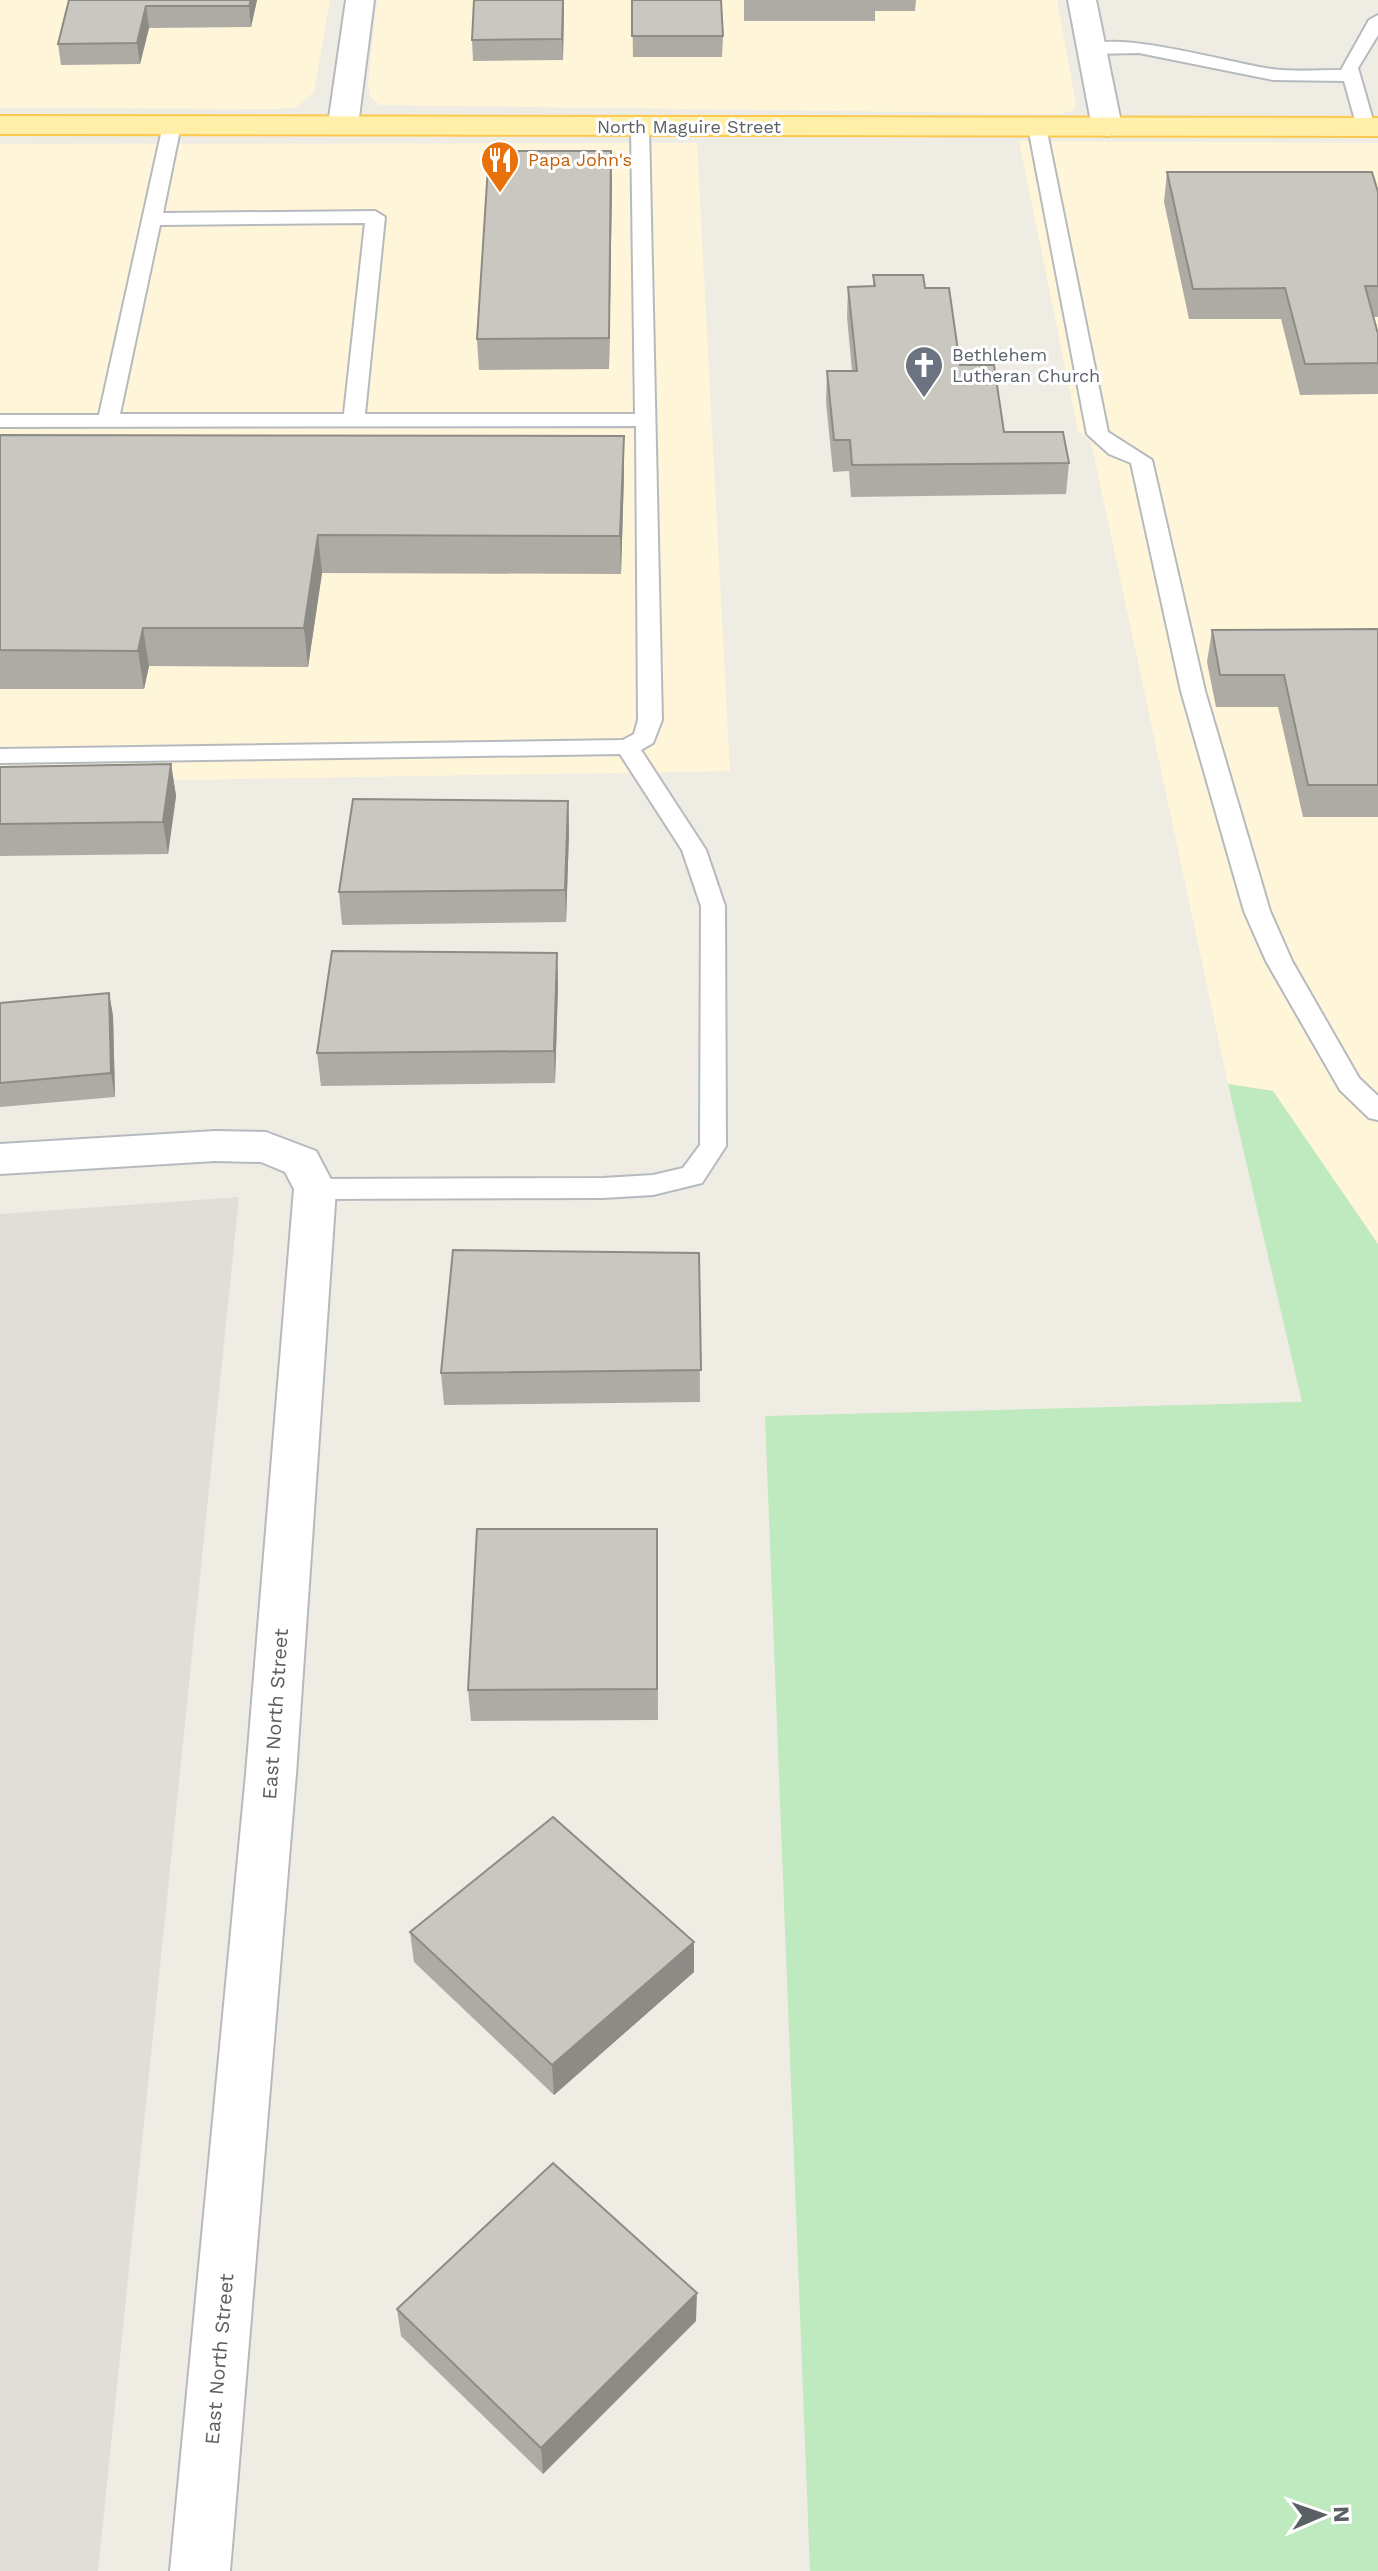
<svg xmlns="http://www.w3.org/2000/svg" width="1378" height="2571" font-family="'Work Sans',sans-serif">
<rect width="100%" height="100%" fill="#efece3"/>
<!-- commercial -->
<g fill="#fff5d9">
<path d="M0,0H330L314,92L297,107L279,109L0,108Z"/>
<path d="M377,0H1057L1076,104L1073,111L1060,114L380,105L370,97L368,84Z"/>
<path d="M1019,141L1378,143V1244L1273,1091L1228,1084L1091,442L1078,431Z"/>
<path d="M697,143L730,771L0,783V144Z"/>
</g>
<!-- industrial -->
<path fill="#e0ded8" d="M239,1197L98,2571H0V1214Z"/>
<!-- green -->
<path fill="#bfe9be" d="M1228,1084L1273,1091L1378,1244V2571H810L765,1416L1302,1402Z"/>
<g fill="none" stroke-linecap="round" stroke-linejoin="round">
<defs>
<g id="lane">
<path d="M1378,15V35L1358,68L1375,127L1366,133L1357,127L1344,81L1273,80L1139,53L1092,54L1083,49C1106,26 1237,65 1272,69C1294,72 1318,70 1341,70L1369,20Z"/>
<path d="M172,119L181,125L163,213L375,211L385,217L365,414H635L631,127L640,121L649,127L662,720L653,743L641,750L706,850L725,906L726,1146L702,1183L653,1195L603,1198L315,1199L305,1196L301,1189L305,1182L315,1179L603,1178L653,1175L683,1168L700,1145L701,906L682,850L620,754L0,763V749L623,740L634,734L638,720L636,426L0,427V415H99L163,125ZM365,223L344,414H120L160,225Z"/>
<path d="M1037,121L1046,127L1108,432L1152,460L1205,691L1270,911L1292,961L1359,1078L1378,1096V1120L1369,1118L1340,1090L1266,961L1244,911L1181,691L1131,463L1109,454L1087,434L1028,127Z"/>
</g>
<g id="street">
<path d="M346,0H374L358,125L353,131L343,134L333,131L328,125Z"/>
<path d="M1068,0H1096L1122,127L1117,133L1107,136L1097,133L1092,127Z"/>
<path d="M215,1131L266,1132L316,1151L336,1189L296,1774L230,2571H170L246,1774L294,1189L285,1172L261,1162L215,1161L0,1174V1144Z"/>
</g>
<path id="primary" d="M0,116L1378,118V136L0,134Z"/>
</defs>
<!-- lane casing -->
<use href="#lane" stroke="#b6babf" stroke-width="4"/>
<!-- street casing -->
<use href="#street" stroke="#b6babf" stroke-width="4"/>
<!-- primary casing -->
<use href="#primary" stroke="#fdc84e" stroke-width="4"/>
<!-- lane -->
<use href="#lane" fill="#fff" fill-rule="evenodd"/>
<!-- street -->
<use href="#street" fill="#fff" fill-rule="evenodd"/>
<!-- primary -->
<use href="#primary" fill="#ffefa9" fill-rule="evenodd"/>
</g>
<!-- wall -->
<g fill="#aeaba5">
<path d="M69,0H257L251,27L149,28L140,64L61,65L58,44Z"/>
<path d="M564,0L563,60L473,61L472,40Z"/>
<path d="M632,0L723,36L722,57H633Z"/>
<path d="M744,0H916L915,11H875V21H744Z"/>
<path d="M1167,172L1378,192V317H1373L1378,334V394L1300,395L1281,319H1189L1164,202Z"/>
<path d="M612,181L609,369L479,370L477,339Z"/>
<path d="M873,275L925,288L960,365L1004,432L1069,463L1066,494L851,497L849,471L833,472L826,402L827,371H852L847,317L848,287L873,286Z"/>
<path d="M0,435L624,436V474L621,574L322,573L308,667L149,666L144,689H0Z"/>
<path d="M1378,629V817H1303L1278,707H1216L1207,662L1212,630Z"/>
<path d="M171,764L176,796L168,854L0,856V767Z"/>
<path d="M568,801L569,833L566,922L342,925L339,892Z"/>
<path d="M557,953L558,986L555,1083L321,1086L317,1053Z"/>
<path d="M109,993L113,1016L115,1097L0,1107V1003Z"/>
<path d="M699,1253L700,1402L444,1405L441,1373Z"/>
<path d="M657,1529L658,1720L471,1721L468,1690Z"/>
<path d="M410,1932L694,1972L554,2095L414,1962Z"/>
<path d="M397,2309L696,2321L543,2474L401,2336Z"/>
</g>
<!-- shaded-wall -->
<g fill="#8d8b86">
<path d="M251,0H257L251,27L249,6Z"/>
<path d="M563,0H564L563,60L562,39Z"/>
<path d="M146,6L149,28L140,64L137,43Z"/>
<path d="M611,151L612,181L609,369V338Z"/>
<path d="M624,436V474L621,574L620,536Z"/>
<path d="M318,535L322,573L308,667L304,628Z"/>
<path d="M143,628L149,666L144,689L138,651Z"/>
<path d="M171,764L176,796L168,854L163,822Z"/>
<path d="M568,801L569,833L566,922L565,890Z"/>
<path d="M557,953L558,986L555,1083L554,1051Z"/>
<path d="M109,993L113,1016L115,1097L111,1073Z"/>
<path d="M694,1942V1972L554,2095L552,2065Z"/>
<path d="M697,2293L696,2321L543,2474L541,2448Z"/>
</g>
<!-- building -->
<g fill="#cac7c0" stroke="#8d8b86" stroke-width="2">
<path d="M69,0H251L249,6H146L137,43L58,44Z"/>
<path d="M474,0H563L562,39L472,40Z"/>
<path d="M632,0H721L723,36H632Z"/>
<path d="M489,151H611L609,338L477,339Z"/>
<path d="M1167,172H1372L1378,192V286H1365L1378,334V363L1305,364L1285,288L1193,289Z"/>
<path d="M873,275H923L925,288H949L960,365H994L1004,432H1063L1069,463L852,465L850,440H834L827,371H857L848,287L875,286Z"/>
<path d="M0,435L624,436L620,536L318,535L304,628H143L138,651L0,650Z"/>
<path d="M1378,629V785H1308L1284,675H1220L1212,630Z"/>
<path d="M171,764L163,822L0,824V767Z"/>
<path d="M353,799L568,801L565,890L339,892Z"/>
<path d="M332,951L557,953L554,1051L317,1053Z"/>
<path d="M109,993L111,1073L0,1083V1003Z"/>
<path d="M453,1250L699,1253L701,1370L441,1373Z"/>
<path d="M477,1529H657V1689L468,1690Z"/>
<path d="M553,1817L694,1942L552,2065L410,1932Z"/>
<path d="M553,2163L697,2293L541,2448L397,2309Z"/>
</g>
<!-- icons -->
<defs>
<symbol id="restaurant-pin" viewBox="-11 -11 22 30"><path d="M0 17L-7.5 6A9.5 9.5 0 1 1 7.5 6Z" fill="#e8710a" stroke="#fff"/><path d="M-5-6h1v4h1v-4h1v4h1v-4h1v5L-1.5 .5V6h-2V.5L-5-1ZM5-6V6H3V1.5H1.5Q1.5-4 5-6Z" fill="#fff"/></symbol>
<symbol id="church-pin" viewBox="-11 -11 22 30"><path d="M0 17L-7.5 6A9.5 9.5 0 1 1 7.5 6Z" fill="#6b7280" stroke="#fff"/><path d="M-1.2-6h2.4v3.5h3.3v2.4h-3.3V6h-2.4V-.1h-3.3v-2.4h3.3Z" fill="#fff"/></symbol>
</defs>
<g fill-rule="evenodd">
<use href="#restaurant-pin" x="478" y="138" width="44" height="60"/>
<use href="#church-pin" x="902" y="343" width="44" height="60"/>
</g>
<g text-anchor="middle" stroke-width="6" stroke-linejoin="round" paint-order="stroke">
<!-- far-street labels -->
<g font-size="18" fill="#5b6065" stroke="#fff">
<text x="689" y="133">North Maguire Street</text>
</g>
<!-- far-food labels -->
<g font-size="18" fill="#c56008" stroke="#fff" text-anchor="start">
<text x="528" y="166">Papa John's</text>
</g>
<!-- far-worship labels -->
<g font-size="18" fill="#5b616d" stroke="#fff" text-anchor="start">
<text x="952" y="361">Bethlehem<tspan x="952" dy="21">Lutheran Church</tspan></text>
</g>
<!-- street labels -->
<g font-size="20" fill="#5b6065" stroke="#fff">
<text transform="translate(275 1714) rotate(-86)" y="7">East North Street</text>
<text transform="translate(219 2359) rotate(-85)" y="7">East North Street</text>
</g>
</g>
<!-- north arrow -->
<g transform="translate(1322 2515) rotate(88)" stroke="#ffffff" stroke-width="6" paint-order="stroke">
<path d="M0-6L14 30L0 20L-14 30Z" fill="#5b6065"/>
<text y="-12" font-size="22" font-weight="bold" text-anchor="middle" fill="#5b6065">N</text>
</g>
</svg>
